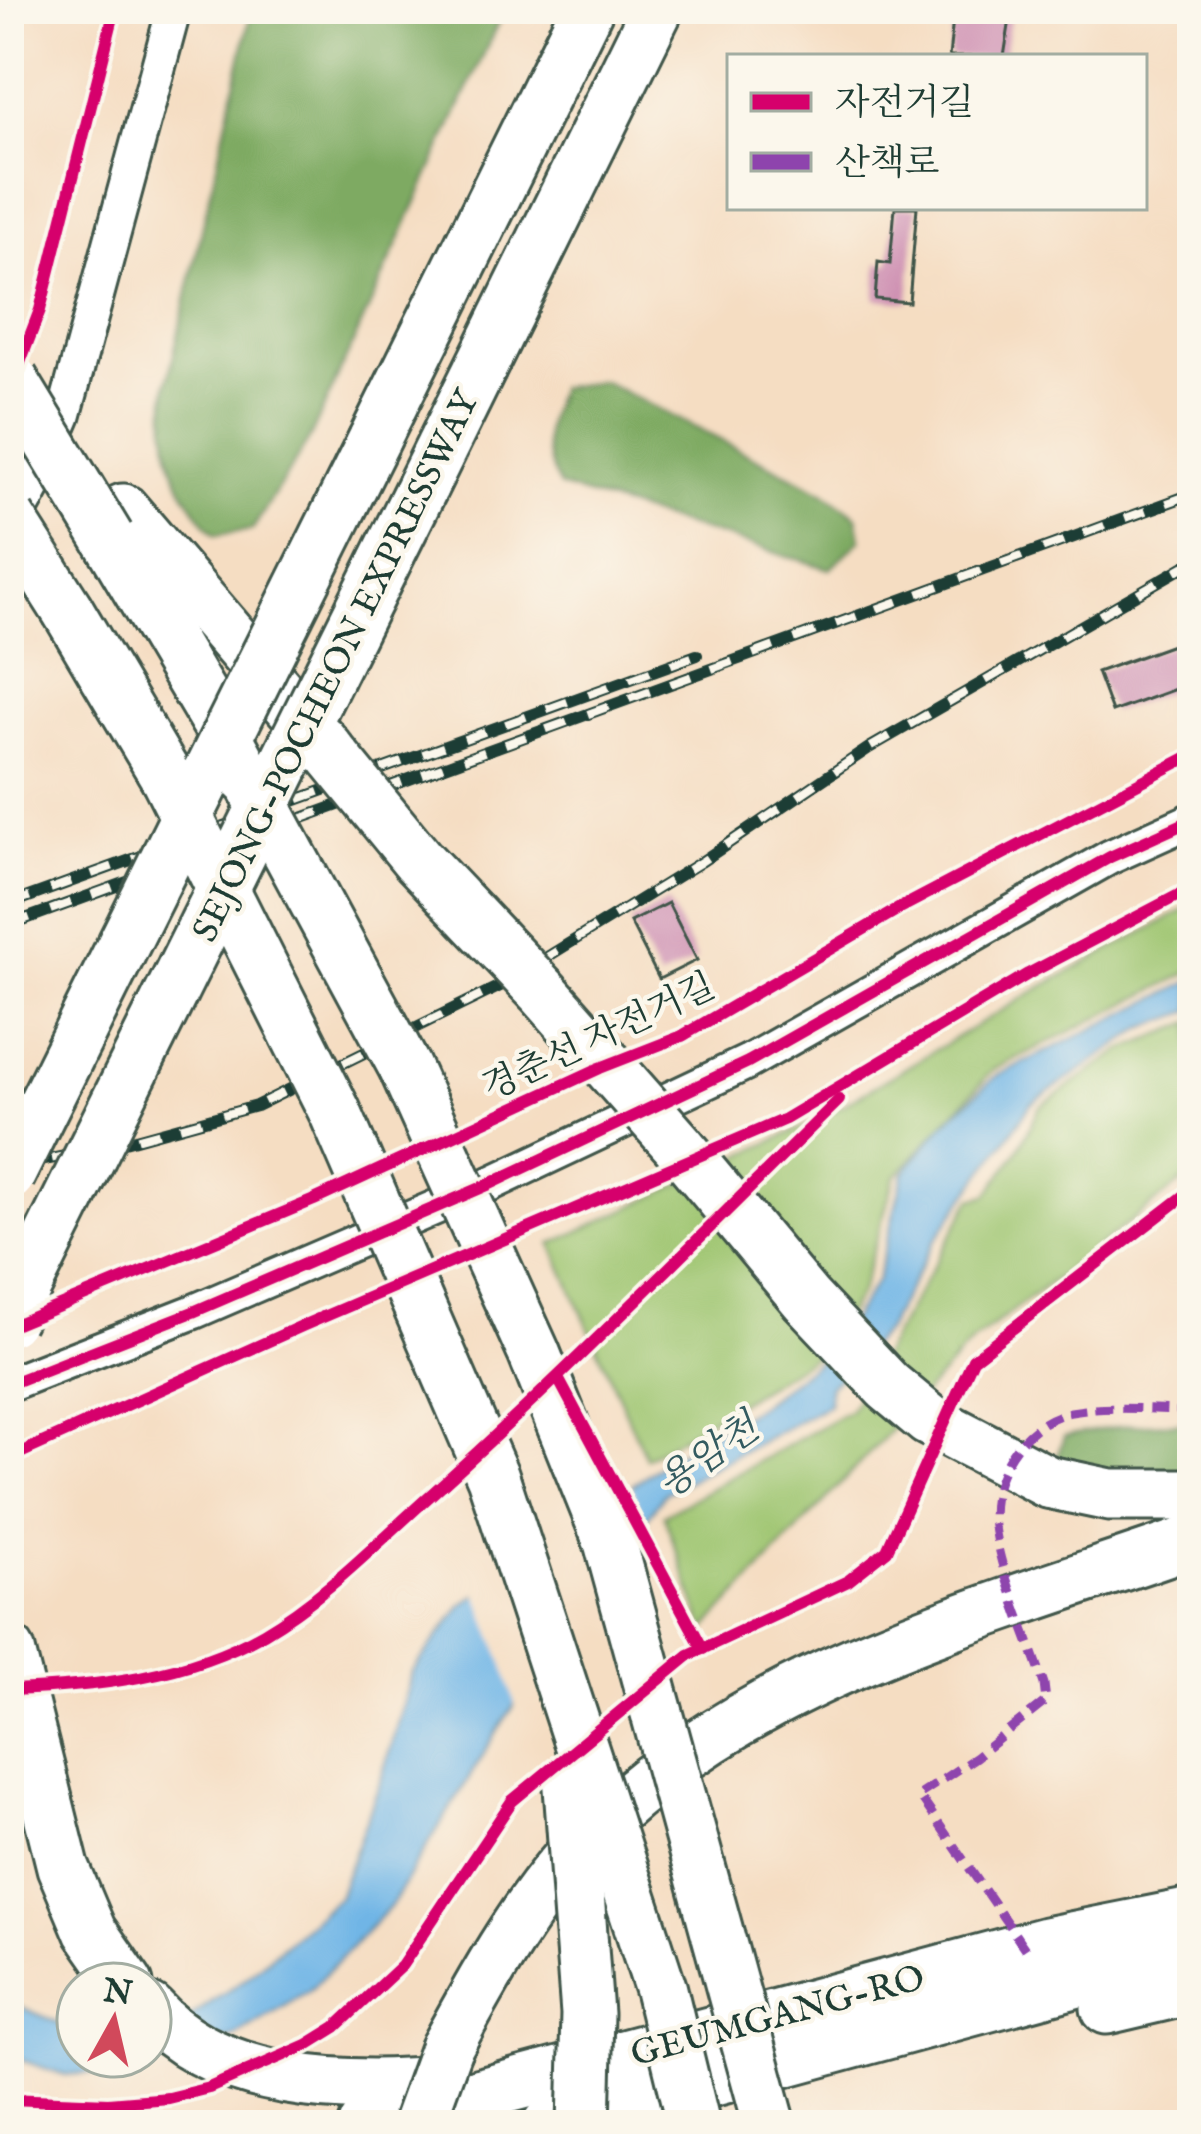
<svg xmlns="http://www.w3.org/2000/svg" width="1201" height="2134" font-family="'IM FELL English','Noto Serif KR',serif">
<rect width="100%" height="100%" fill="#fbf7ec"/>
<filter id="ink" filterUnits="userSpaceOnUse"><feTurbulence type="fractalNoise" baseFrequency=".00833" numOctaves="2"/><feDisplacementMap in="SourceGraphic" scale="24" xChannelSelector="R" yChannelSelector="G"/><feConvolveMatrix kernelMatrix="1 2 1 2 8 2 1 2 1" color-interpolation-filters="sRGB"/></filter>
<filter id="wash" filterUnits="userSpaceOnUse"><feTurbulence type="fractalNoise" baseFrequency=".004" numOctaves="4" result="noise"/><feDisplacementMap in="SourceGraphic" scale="48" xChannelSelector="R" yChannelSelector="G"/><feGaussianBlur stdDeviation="2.7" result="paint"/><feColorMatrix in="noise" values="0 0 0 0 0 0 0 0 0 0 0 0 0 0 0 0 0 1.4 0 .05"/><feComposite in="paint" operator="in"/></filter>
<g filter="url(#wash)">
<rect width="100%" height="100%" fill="#f5ddc2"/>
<!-- green -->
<g fill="#9ec570" stroke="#5e8152" stroke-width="3">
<path d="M1192,906V971L993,1070L895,1177L861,1291L823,1351L646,1458L552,1244L816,1121L1038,989Z"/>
<path d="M1192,1022V1175L972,1342L705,1630L664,1515L850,1410L972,1199L988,1195L1016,1154L1040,1107L1121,1051Z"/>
</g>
<!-- forest -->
<g fill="#7eaa62" stroke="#4e744b" stroke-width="3">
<path d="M252,9H504L310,438L252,530L215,535C171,482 162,452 167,384Z"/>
<path d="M602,381L822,491L857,516L861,539L830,569L560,487C539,446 543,430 558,388Z"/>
<path d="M1192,1422V1476L1109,1474L1056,1461L1064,1436L1128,1425Z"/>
</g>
<!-- water -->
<path fill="#70b5e6" stroke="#48798d" stroke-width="3" d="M1192,981V1011L1143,1028L1031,1104L934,1242L885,1331L829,1387V1404L664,1494L505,1719L391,1905L309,1991L235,2037L146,2068L65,2075L9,2056V2002L78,2031V2056H150V2035L182,2023L247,1977L338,1897L381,1780L412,1673L463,1604L675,1455L757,1407L830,1352L877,1280L904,1173L942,1126L996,1076Z"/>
<!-- pier -->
<path fill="#f5ddc2" d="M629,1480L648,1527L517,1712L504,1665L475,1588Z"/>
<g id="blocks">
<!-- building -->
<g fill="#cf92b3">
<path d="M954,9L1011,13L1004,57H949Z"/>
<path d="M895,207H917L909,302L875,299L878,262L890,264Z"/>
<path d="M1192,638V683L1112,712L1097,672Z"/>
<path d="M668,903L697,960L659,979L630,922Z"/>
</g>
</g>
</g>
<g filter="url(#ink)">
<use href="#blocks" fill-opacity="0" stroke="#3f5549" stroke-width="3"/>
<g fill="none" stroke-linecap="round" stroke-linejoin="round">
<defs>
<g id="minor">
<path d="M9,532L34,486L64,416L174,9"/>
<path d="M9,1384L193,1312L490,1184L748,1062L1110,857L1192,820"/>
</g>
<g id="highway">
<path d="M374,440L587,9"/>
<path d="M422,487L657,9"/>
<path d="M123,510L320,740"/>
<path d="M108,538L229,742"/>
<path d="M68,611L167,778"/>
<path d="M1048,1482L1110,1495H1192"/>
<path d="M9,1651L63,1867L90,1931L127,1984"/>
<path d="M1107,2008L1192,1988"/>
<path d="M150,2010C217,2086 345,2090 437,2082"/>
<path d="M446,2048C482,1982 520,1913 570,1856C727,1679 976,1617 1192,1541"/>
<path d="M365,2125L1046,1943L1192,1914"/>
<path d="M549,2125L1192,1950"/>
</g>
</defs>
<!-- minor casing -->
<use href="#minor" stroke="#3f5549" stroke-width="39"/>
<!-- highway casing -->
<use href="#highway" stroke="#3f5549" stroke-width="57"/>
<!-- minor -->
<use href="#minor" stroke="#fff" stroke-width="33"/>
<!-- highway -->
<use href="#highway" stroke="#fff" stroke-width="51"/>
<defs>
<g id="rail">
<path d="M9,904L697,655"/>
<path d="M9,925L1192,494"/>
<path d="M9,1168L110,1146L256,1106L500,986L701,862L869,748L1192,562"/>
</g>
</defs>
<!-- rail casing -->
<use href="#rail" stroke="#1f3d34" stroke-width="12"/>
<!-- rail -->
<use href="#rail" stroke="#fbf7ec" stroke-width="8" stroke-dasharray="22" stroke-linecap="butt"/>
<defs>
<g id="highway-bridge">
<path d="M12,380L108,538"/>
<path d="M9,518L68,611"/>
<path d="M320,740L418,860L543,992L678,1145L806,1299L888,1386L929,1420L1048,1482"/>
<path d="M229,742L404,1066L534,1353L610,1542L770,2125"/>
<path d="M167,778L335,1112L493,1477L661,1990L694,2125"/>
<path d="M9,1175L374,440"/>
<path d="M9,1320L422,487"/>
<path d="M569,1774L587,2014L584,2125"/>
<path d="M418,2125L446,2048"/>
</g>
</defs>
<!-- highway-bridge casing -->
<use href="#highway-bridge" stroke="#3f5549" stroke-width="57" stroke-linecap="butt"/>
<!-- highway-bridge -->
<use href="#highway-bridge" stroke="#fff" stroke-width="51"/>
<!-- quiet -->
<path stroke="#8e44ad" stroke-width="9" stroke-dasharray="18 9" stroke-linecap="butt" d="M1025,1949L919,1795L976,1757L1046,1701L1044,1684C1028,1635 1004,1584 995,1533C985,1482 1018,1423 1071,1412C1109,1405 1153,1410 1192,1410"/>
<defs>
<g id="cycleway">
<path d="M9,391L40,310L115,9"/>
<path d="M9,1327L314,1200L600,1068L682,1036L900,908L1192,755"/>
<path d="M559,1380L703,1649"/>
<path d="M9,1384L193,1312L490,1184L748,1062L1110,857L1192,820"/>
<path d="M9,1458L302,1326L785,1119L1028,974L1192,888"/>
<path d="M9,1690C96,1687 187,1677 264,1633C326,1597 380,1540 433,1493C573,1367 704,1232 839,1100"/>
<path d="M9,2099L108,2103L168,2098L209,2088L307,2045L336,2027L402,1965L512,1801L689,1655L848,1581L887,1550L973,1359L1192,1190"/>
</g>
</defs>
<!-- cycleway casing -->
<use href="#cycleway" stroke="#fbf7ec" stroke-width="20"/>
<!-- cycleway -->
<use href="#cycleway" stroke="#d6006c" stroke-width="12"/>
</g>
</g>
<g text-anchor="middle" stroke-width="9" stroke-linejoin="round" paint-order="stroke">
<!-- street labels -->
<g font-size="36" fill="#1f3d34" stroke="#fbf7ec">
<text transform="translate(334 665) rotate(-64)" y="13">SEJONG-POCHEON EXPRESSWAY</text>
<text transform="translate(598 1035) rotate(-25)" y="13">경춘선 자전거길</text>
<text transform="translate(777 2014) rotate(-15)" y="13">GEUMGANG-RO</text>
</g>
<!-- water labels -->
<g font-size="39" font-style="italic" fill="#335b60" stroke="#fbf7ec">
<text transform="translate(707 1454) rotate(-35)" y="14">용암천</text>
</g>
</g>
<!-- margin -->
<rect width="1201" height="2134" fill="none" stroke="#fbf7ec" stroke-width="48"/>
<!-- legend -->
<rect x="727" y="54" width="420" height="156" fill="#fbf7ec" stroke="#a3ada2" stroke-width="3"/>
<rect x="751" y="93" width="60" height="18" fill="#d6006c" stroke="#a3ada2" stroke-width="3"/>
<text x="835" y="114" font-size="36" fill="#1f3d34">자전거길</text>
<rect x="751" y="153" width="60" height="18" fill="#8e44ad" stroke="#a3ada2" stroke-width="3"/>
<text x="835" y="174" font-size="36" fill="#1f3d34">산책로</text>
<!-- north arrow -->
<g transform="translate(114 2020) rotate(8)"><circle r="57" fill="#fbf7ec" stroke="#a3ada2" stroke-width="3"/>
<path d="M0-9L21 45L0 30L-21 45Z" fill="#d1495b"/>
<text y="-18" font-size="33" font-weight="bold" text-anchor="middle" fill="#1f3d34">N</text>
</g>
</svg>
